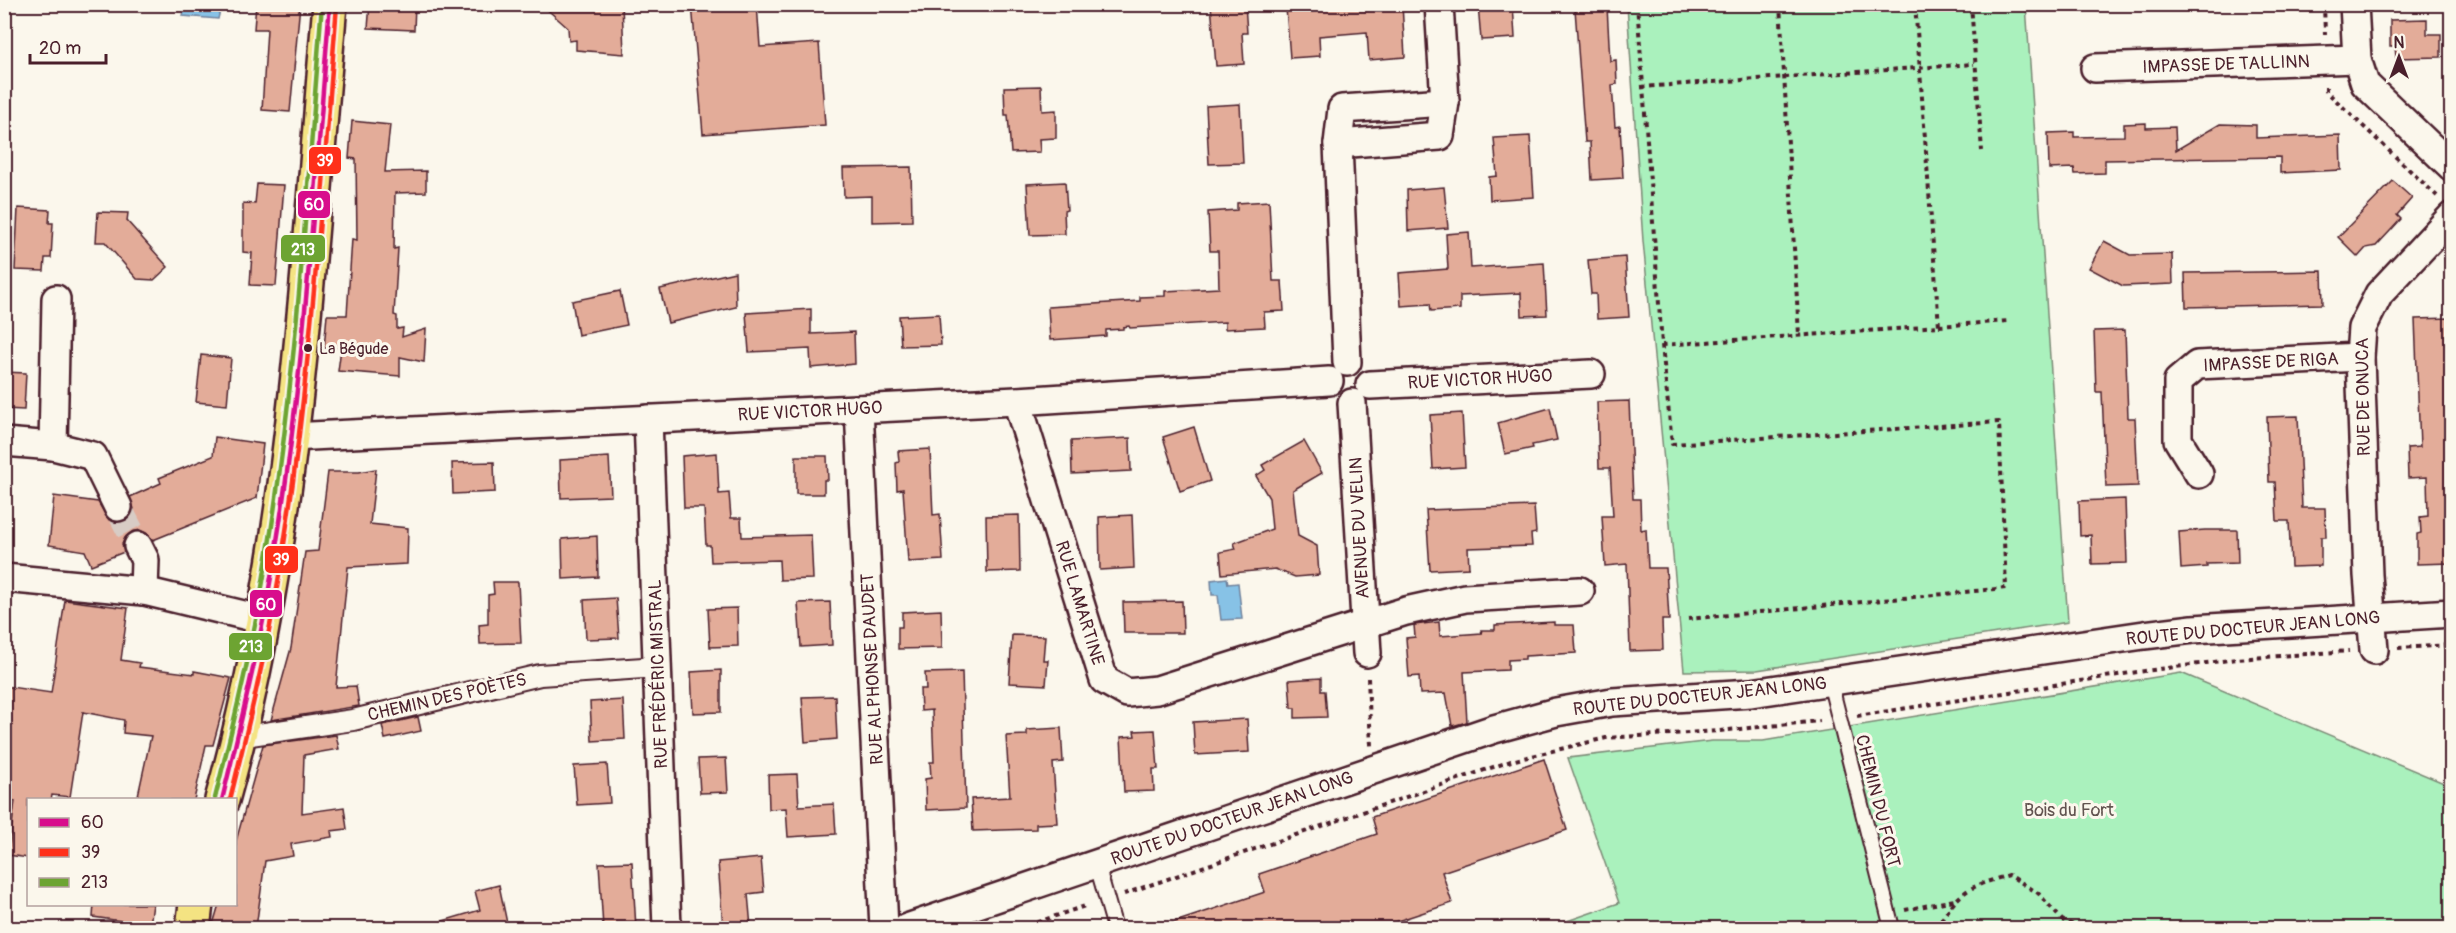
<svg xmlns="http://www.w3.org/2000/svg" width="2456" height="933" font-family="Pangolin,sans-serif">
<rect width="100%" height="100%" fill="#fbf7ec"/>
<filter id="ink" filterUnits="userSpaceOnUse"><feTurbulence type="fractalNoise" baseFrequency=".0167" numOctaves="2"/><feDisplacementMap in="SourceGraphic" scale="12" xChannelSelector="R" yChannelSelector="G"/><feConvolveMatrix kernelMatrix="1 2 1 2 8 2 1 2 1" color-interpolation-filters="sRGB"/></filter>
<g filter="url(#ink)">
<!-- green -->
<g fill="#aaf1bd" stroke="#7a8874" stroke-width="1.5">
<path d="M1627,5H2026L2068,622L1757,670L1684,671L1643,241Z"/>
<path d="M2181,673L2451,786V928H1547L1619,903L1568,758L1712,741H1763Z"/>
</g>
<!-- water -->
<g fill="#87c2e6" stroke="#6f819b" stroke-width="1.5">
<path d="M206,5L221,6L218,19L183,16L185,5Z"/>
<path d="M1227,578L1228,584L1238,583L1242,619L1221,620L1218,595H1212L1211,580Z"/>
</g>
<!-- building -->
<g fill="#e3ac99" stroke="#4a1f2b" stroke-width="1.5">
<path d="M256,4H300L290,112L262,110L267,29H254Z"/>
<path d="M370,4H415L414,30L368,28Z"/>
<path d="M541,4H622L624,54L576,50V40L569,41L568,28Z"/>
<path d="M692,4H757L760,47L819,43L825,125L703,134Z"/>
<path d="M1211,4H1245L1247,33H1242L1244,64L1216,66Z"/>
<path d="M1342,4H1402L1405,57L1369,60L1367,32L1319,36L1320,56L1290,58L1286,8Z"/>
<path d="M1478,4H1513L1515,38L1481,40Z"/>
<path d="M1607,7L1610,61L1616,60L1617,84L1612,85L1615,127L1620,126L1623,178L1592,180L1590,142H1585L1575,9Z"/>
<path d="M2427,19V34H2441V57L2396,58L2395,46H2390V20Z"/>
<path d="M1041,86L1042,111L1056,110V138L1039,139L1040,152L1011,153L1008,115H1005L1004,87Z"/>
<path d="M1240,104L1243,163L1209,164L1206,106Z"/>
<path d="M352,121L390,125L385,172L426,171V192L395,193L394,249L398,248L394,315L397,316V329L403,328L402,337L426,329L424,362L400,357V376L338,371L341,348H324L327,315H347L352,239L357,240L356,159L349,158Z"/>
<path d="M2146,123V128L2175,127L2176,150L2220,124L2256,125V138L2340,135L2341,170L2280,173V157L2105,160V173L2075,174L2074,168L2049,169L2048,133L2074,132V137L2124,136V124Z"/>
<path d="M1530,136L1534,197L1490,200L1489,177L1497,176L1494,138Z"/>
<path d="M911,167L912,221L872,222V196L844,197L843,168Z"/>
<path d="M2393,181L2412,198L2397,215L2401,219L2391,230L2376,246L2366,248L2358,257L2338,237Z"/>
<path d="M1065,182L1067,210L1064,211L1065,234L1030,235L1027,184Z"/>
<path d="M257,184L284,185L276,286L250,285L252,253L243,252V203L255,204Z"/>
<path d="M1444,187L1448,228L1408,231L1407,190Z"/>
<path d="M1269,201L1273,281H1282L1284,311L1264,312L1265,327L1225,329V322L1130,328L1129,326L1123,327V329L1106,330V336L1050,340L1048,307L1140,301V297L1165,296V291L1219,288L1218,251H1210L1208,212L1237,210V203Z"/>
<path d="M18,208L50,210L49,223H53L51,258H45L44,271L15,270Z"/>
<path d="M98,212L128,213L127,221L168,267L154,280L137,279L105,242H96Z"/>
<path d="M1469,232L1471,268L1544,263L1547,315L1522,316L1521,293L1460,296V309L1431,311L1430,304L1401,306L1399,273L1448,269L1446,234Z"/>
<path d="M2104,241L2130,255L2172,254L2173,284L2123,286L2089,268Z"/>
<path d="M1625,257L1629,317L1597,319L1596,294H1591L1588,260Z"/>
<path d="M2322,271L2323,304L2186,307L2185,273Z"/>
<path d="M735,272L736,307L668,323L660,289Z"/>
<path d="M620,291L627,325L578,335L572,301Z"/>
<path d="M811,309V334L854,332L855,364L811,368L810,349L749,352L746,313Z"/>
<path d="M939,314L941,345L901,346L899,316Z"/>
<path d="M2451,318V337L2449,338L2451,382V563L2417,564V534L2421,533L2420,517L2428,516L2427,477L2408,478L2407,448L2420,447L2415,319Z"/>
<path d="M2125,330L2128,418H2135L2138,486L2106,487L2102,392H2096L2094,331Z"/>
<path d="M201,355L231,358L227,405L196,402Z"/>
<path d="M4,372L26,373L24,410L4,409Z"/>
<path d="M1629,401L1633,499H1640L1641,530L1646,529L1648,568H1666L1669,620H1662L1663,650L1630,651L1627,564L1605,566L1602,516H1613L1610,468H1599L1597,402Z"/>
<path d="M1550,408L1557,440L1532,445L1533,448L1505,454L1498,423Z"/>
<path d="M1462,413L1465,467L1433,469L1430,415Z"/>
<path d="M2298,416L2302,508H2325L2326,537H2321V566L2291,567L2289,521H2277L2275,482H2269L2267,417Z"/>
<path d="M1194,427L1210,481L1180,491L1163,437Z"/>
<path d="M215,437L263,444L257,498L153,540L146,533L140,530L132,532L125,538L122,544L124,552L91,565L85,551L49,545L54,496L98,502L109,520L116,523L124,521L131,516L134,509L130,497L161,483L159,478L213,456Z"/>
<path d="M1130,438L1131,471L1072,474L1071,441Z"/>
<path d="M1304,441L1322,473L1293,490L1298,536L1317,546L1319,575L1295,577L1275,569L1222,574L1220,552L1236,549L1234,543L1272,529L1269,498L1256,476L1265,470L1262,465Z"/>
<path d="M930,449L933,515L940,514L943,560L908,562L903,489L897,490L896,463L899,462L898,451Z"/>
<path d="M717,453L719,494L729,493L731,518H741L742,537L811,535L813,579L780,580L779,560L711,562L710,545H706L704,508H684L682,456Z"/>
<path d="M796,456H827L828,480H824V494H796Z"/>
<path d="M609,457L611,496L561,498L560,460Z"/>
<path d="M494,462L495,492L453,494L452,463Z"/>
<path d="M376,469L370,524L408,528L407,564L348,567L336,687L356,686L359,706L271,720L291,648L305,552L318,551L328,472H359Z"/>
<path d="M2125,499L2127,563L2092,564L2091,535L2080,536L2079,501Z"/>
<path d="M1534,506L1536,533L1531,534L1532,546L1468,548L1469,568L1430,570L1426,510Z"/>
<path d="M1019,515L1020,571L987,572L986,516Z"/>
<path d="M1132,515L1134,568L1100,570L1099,517Z"/>
<path d="M2205,530H2237L2238,563L2207,564V567L2181,569L2179,532Z"/>
<path d="M597,536L598,577L563,579L562,539Z"/>
<path d="M493,582H518L521,643L480,644L479,625L488,624V595L494,594Z"/>
<path d="M616,598L619,638L586,639L584,600Z"/>
<path d="M65,600L128,608L121,660L140,663L139,667L194,674V671L231,678L213,745H206L194,800H137L151,736L123,733L124,720L83,712L70,797L52,795L51,800H28V858L8,855L15,801L6,800L8,789L4,788V686L51,693Z"/>
<path d="M1182,601L1183,633H1124L1123,602Z"/>
<path d="M830,602L832,645L801,647L798,603Z"/>
<path d="M737,608L738,646L710,647L708,609Z"/>
<path d="M941,610L942,648L898,649V627H902V612Z"/>
<path d="M1439,622L1440,636L1482,633L1481,630H1495V625L1554,622V625H1574L1576,653L1525,656V659L1508,660V670L1464,672L1467,722L1452,726L1446,693L1420,694L1419,676L1409,677L1406,638L1415,637L1414,625Z"/>
<path d="M1012,635L1045,636L1043,660H1048L1046,685L1009,683Z"/>
<path d="M721,670V712L693,713L691,672Z"/>
<path d="M962,672L966,808L926,810L925,779L931,778L930,762H934L932,710L921,711L920,689H926L925,673Z"/>
<path d="M1321,678V691H1325L1327,717L1295,718V708H1291L1289,680Z"/>
<path d="M835,696L837,739L805,742L802,697Z"/>
<path d="M623,700L625,739L592,741L590,702Z"/>
<path d="M418,717L421,731L385,739L382,725Z"/>
<path d="M1247,719L1249,752L1195,755L1193,722Z"/>
<path d="M1061,728L1063,762L1053,763L1057,823L1036,824V829L973,831L971,799L1010,797L1006,736L1027,735V730Z"/>
<path d="M1155,730L1158,769H1153L1154,791L1124,792L1121,737L1135,736L1134,731Z"/>
<path d="M336,735L339,749L304,755L302,813L344,807L347,829L331,831L332,837L291,844L293,856L265,861L256,928H212L219,904H236V841L263,745Z"/>
<path d="M726,758L728,792L700,793L698,759Z"/>
<path d="M1544,759L1567,830L1442,872L1452,903L1376,928H1167L1166,925L1265,892L1259,874L1377,834L1372,817Z"/>
<path d="M607,764L610,803L577,805L574,766Z"/>
<path d="M797,774L799,806L834,804L836,834L788,837L786,808L769,809L768,775Z"/>
<path d="M761,858L764,892L748,894L751,927L723,928L718,862Z"/>
<path d="M632,862L636,928H603L599,863Z"/>
<path d="M499,885L508,928H437L436,923L480,910L475,891Z"/>
<path d="M94,904H153L150,925L93,917Z"/>
</g>
<g fill="none" stroke-linecap="round" stroke-linejoin="round">
<!-- minor-tunnel -->
<path stroke="#d8ccc5" stroke-width="27" stroke-dasharray="27 14" stroke-linecap="butt" d="M118,507L138,546"/>
<defs>
<g id="service">
<path d="M1830,682L1892,928"/>
<path d="M1097,865L1115,928"/>
</g>
<path id="pedestrian" d="M238,737L353,720L540,675L658,667"/>
<g id="minor">
<path d="M2354,4L2357,59L2365,84L2452,167"/>
<path d="M2095,68L2357,59"/>
<path d="M1338,144L1440,136L1445,102L1439,4"/>
<path d="M1347,362L1338,144L1342,109L1445,102"/>
<path d="M1370,385L1591,374"/>
<path d="M1017,401L1104,680L1127,693L1157,690L1406,611L1465,598L1580,591"/>
<path d="M1352,403L1367,653"/>
<path d="M859,409L884,928"/>
<path d="M648,419L667,928"/>
<path d="M291,437L1017,401L1329,381"/>
<path d="M4,442L53,446L93,456L118,507"/>
<path d="M53,446L56,299"/>
<path d="M2199,474L2178,440V381L2197,365L2360,357"/>
<path d="M138,546L145,560L144,591"/>
<path d="M4,578L144,591L264,620"/>
<path d="M2374,650L2368,575L2360,357L2362,328L2379,294L2452,216"/>
<path d="M907,928L1494,729L1556,712L1612,702L1751,693L2144,635L2193,629L2452,613"/>
</g>
<g id="primary">
<path d="M222,800C295,541 307,271 330,4"/>
<path d="M193,928L196,904"/>
</g>
</defs>
<!-- service casing -->
<use href="#service" stroke="#4a1f2b" stroke-width="18"/>
<!-- pedestrian casing -->
<use href="#pedestrian" stroke="#4a1f2b" stroke-width="24"/>
<!-- minor casing -->
<use href="#minor" stroke="#4a1f2b" stroke-width="32"/>
<!-- primary casing -->
<use href="#primary" stroke="#4a1f2b" stroke-width="38"/>
<!-- path -->
<g stroke="#4a1f2b" stroke-width="4" stroke-dasharray="4.5 4.5" stroke-linecap="butt">
<path d="M1637,4L1662,345L1939,326L1915,4"/>
<path d="M1780,4L1799,335"/>
<path d="M1971,4L1982,151"/>
<path d="M2324,4L2325,34"/>
<path d="M1641,87L1974,64"/>
<path d="M2326,87V91L2437,196"/>
<path d="M1939,326L2008,321"/>
<path d="M1662,345L1672,444L1999,422L2006,588L1688,619"/>
<path d="M2398,648L2452,645"/>
<path d="M1368,678L1371,746"/>
<path d="M1857,716L2137,672L2237,659L2349,651"/>
<path d="M1124,894L1511,761L1606,738L1719,731L1820,721"/>
<path d="M1905,910L1954,900"/>
<path d="M1020,928L1088,905"/>
<path d="M1936,928C1961,890 1965,888 2009,875L2038,893L2062,920L2080,928"/>
</g>
<!-- service -->
<use href="#service" stroke="#fbf7ec" stroke-width="14"/>
<!-- pedestrian -->
<use href="#pedestrian" stroke="#fbf7ec" stroke-width="20"/>
<!-- minor -->
<use href="#minor" stroke="#fbf7ec" stroke-width="27"/>
<!-- primary -->
<use href="#primary" stroke="#f4e382" stroke-width="33"/>
<defs>
<path id="bus-1" d="M222,800C238,735 254,670 266,605C303,407 313,205 330,4"/>
<path id="bus-2" d="M230,800C246,735 262,670 274,605C309,407 321,205 337,5"/>
<path id="bus-3" d="M215,798C231,734 247,669 259,604C295,406 306,204 322,4"/>
</defs>
<!-- bus-1 casing -->
<use href="#bus-1" stroke="#fbf7ec" stroke-width="9"/>
<!-- bus-2 casing -->
<use href="#bus-2" stroke="#fbf7ec" stroke-width="9"/>
<!-- bus-3 casing -->
<use href="#bus-3" stroke="#fbf7ec" stroke-width="9"/>
<!-- bus-1 -->
<use href="#bus-1" stroke="#d80d8c" stroke-width="4.5"/>
<!-- bus-2 -->
<use href="#bus-2" stroke="#ff301a" stroke-width="4.5"/>
<!-- bus-3 -->
<use href="#bus-3" stroke="#6da432" stroke-width="4.5"/>
</g>
</g>
<!-- markers -->
<circle fill="#4a1f2b" stroke="#fbf7ec" stroke-width="2" cx="308" cy="348" r="5"/>
<g text-anchor="middle" stroke-width="6" stroke-linejoin="round" paint-order="stroke">
<!-- bus labels -->
<g font-size="16" fill="#4a1f2b" stroke="#fbf7ec" text-anchor="start">
<text x="319" y="354">La Bégude</text>
</g>
<!-- street labels -->
<g font-size="18" fill="#4a1f2b" stroke="#fbf7ec">
<text transform="translate(2226 64) rotate(-2)" y="6">IMPASSE DE TALLINN</text>
<text transform="translate(2271 362) rotate(-3)" y="6">IMPASSE DE RIGA</text>
<text transform="translate(1480 379) rotate(-3)" y="6">RUE VICTOR HUGO</text>
<text transform="translate(2363 397) rotate(-91)" y="6">RUE DE ONUCA</text>
<text transform="translate(810 411) rotate(-3)" y="6">RUE VICTOR HUGO</text>
<text transform="translate(1359 528) rotate(-93)" y="6">AVENUE DU VELIN</text>
<text transform="translate(1080 603) rotate(73)" y="6">RUE LAMARTINE</text>
<text transform="translate(2253 628) rotate(-5)" y="6">ROUTE DU DOCTEUR JEAN LONG</text>
<text transform="translate(872 669) rotate(-93)" y="6">RUE ALPHONSE DAUDET</text>
<text transform="translate(658 674) rotate(-92)" y="6">RUE FRÉDÉRIC MISTRAL</text>
<text transform="translate(1700 696) rotate(-6)" y="6">ROUTE DU DOCTEUR JEAN LONG</text>
<text transform="translate(447 697) rotate(-13)" y="6">CHEMIN DES POÈTES</text>
<text transform="translate(1878 801) rotate(76)" y="6">CHEMIN DU FORT</text>
<text transform="translate(1232 818) rotate(-19)" y="6">ROUTE DU DOCTEUR JEAN LONG</text>
</g>
<!-- park labels -->
<g font-size="18" fill="#625450" stroke="#fbf7ec">
<text x="2069" y="816">Bois du Fort</text>
</g>
</g>
<g stroke="#fbf7ec" stroke-width="2">
<rect x="308" y="146" width="34" height="29" rx="6" fill="#ff301a"/>
<rect x="297" y="190" width="34" height="29" rx="6" fill="#d80d8c"/>
<rect x="280" y="234" width="46" height="29" rx="6" fill="#6da432"/>
<rect x="264" y="545" width="35" height="29" rx="6" fill="#ff301a"/>
<rect x="249" y="589" width="34" height="29" rx="6" fill="#d80d8c"/>
<rect x="228" y="632" width="45" height="29" rx="6" fill="#6da432"/>
</g>
<g font-size="16" text-anchor="middle" font-weight="bold" fill="#fff">
<text x="325" y="166">39</text>
<text x="314" y="210">60</text>
<text x="303" y="255">213</text>
<text x="281" y="565">39</text>
<text x="266" y="610">60</text>
<text x="251" y="652">213</text>
</g>
<!-- margin -->
<rect width="2456" height="933" fill="none" stroke="#fbf7ec" stroke-width="24"/>
<rect x="12" y="12" width="2432" height="909" fill="none" stroke="#4a1f2b" stroke-width="2" filter="url(#ink)"/>
<!-- legend -->
<rect x="27" y="798" width="210" height="108" fill="#fbf7ec" stroke="#b4a19f" stroke-width="1.5"/>
<rect x="39" y="818" width="30" height="9" fill="#d80d8c" stroke="#b4a19f" stroke-width="1.5"/>
<text x="81" y="828" font-size="18" fill="#4a1f2b">60</text>
<rect x="39" y="848" width="30" height="9" fill="#ff301a" stroke="#b4a19f" stroke-width="1.5"/>
<text x="81" y="858" font-size="18" fill="#4a1f2b">39</text>
<rect x="39" y="878" width="30" height="9" fill="#6da432" stroke="#b4a19f" stroke-width="1.5"/>
<text x="81" y="888" font-size="18" fill="#4a1f2b">213</text>
<!-- north arrow -->
<g transform="translate(2399 57)" stroke="#fbf7ec" stroke-width="4.5" paint-order="stroke">
<path d="M0-4.5L10 22L0 15L-10 22Z" fill="#4a1f2b"/>
<text y="-9" font-size="16" font-weight="bold" text-anchor="middle" fill="#4a1f2b">N</text>
</g>
<!-- scale -->
<path d="M30 54v9h76v-9" fill="none" stroke="#4a1f2b" stroke-width="3"/>
<text x="39" y="54" font-size="18" fill="#4a1f2b" stroke="#fbf7ec" stroke-width="4.5" paint-order="stroke">20 m</text>
</svg>
